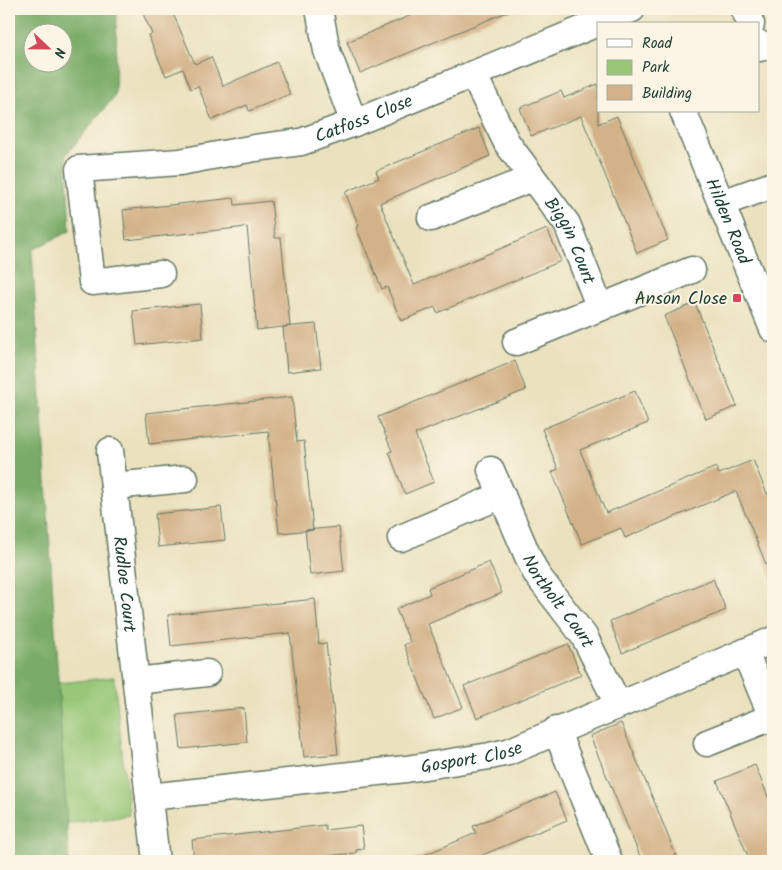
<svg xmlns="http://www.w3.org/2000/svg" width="782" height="870" font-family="Kalam,sans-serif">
<rect width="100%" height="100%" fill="#fcf5e5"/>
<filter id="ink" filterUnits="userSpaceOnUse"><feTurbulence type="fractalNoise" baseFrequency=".02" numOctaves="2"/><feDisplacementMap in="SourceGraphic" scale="10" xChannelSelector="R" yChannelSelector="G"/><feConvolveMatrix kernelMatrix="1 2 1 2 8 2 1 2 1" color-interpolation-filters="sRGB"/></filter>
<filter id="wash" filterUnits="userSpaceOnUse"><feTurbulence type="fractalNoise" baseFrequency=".0096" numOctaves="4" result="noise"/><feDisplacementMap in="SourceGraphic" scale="20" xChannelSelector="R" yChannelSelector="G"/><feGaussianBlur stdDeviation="1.12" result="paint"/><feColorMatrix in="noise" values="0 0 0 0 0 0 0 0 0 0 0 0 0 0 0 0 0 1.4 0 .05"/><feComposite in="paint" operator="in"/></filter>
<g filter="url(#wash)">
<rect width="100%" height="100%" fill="#eae2bf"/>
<!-- green -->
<path fill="#97c777" stroke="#5b8256" d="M114,677L129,815L56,824L41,685Z"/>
<!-- forest -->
<path fill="#79ac68" stroke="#4c744e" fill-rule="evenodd" d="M9,9H117L115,96L66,155L70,231L32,250L69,861H9ZM32,32H62V62H32Z"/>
<g id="blocks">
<!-- building -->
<g fill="#d3b289">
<path d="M141,9H171L195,64L211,57L223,86L277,62L290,94L249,111L247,105L212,120L198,86L191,89L183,69L166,76L148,35L152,34Z"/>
<path d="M426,9H514L360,73L347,42Z"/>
<path d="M598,84V124L617,116L668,240L637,253L581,116L531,136L520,108L561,91L564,98Z"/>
<path d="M479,128L490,156L380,203L414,285L547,229L561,261L437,313L435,307L401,321L387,287L382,289L356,227L359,226L345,192L379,178L376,171Z"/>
<path d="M234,198L235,205L271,201L275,238H281L290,326L257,330L247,227L126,240L123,210Z"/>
<path d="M695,303L737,406L706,419L664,316Z"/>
<path d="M200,304L203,338L137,345L133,311Z"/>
<path d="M316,324L321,368L287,372L283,327Z"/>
<path d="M515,361L526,390L415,434L434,482L405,494L389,452L392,451L378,417Z"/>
<path d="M635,391L648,423L580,450L606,513L716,467L719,474L753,460L767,494L773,491V581L736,491L625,538L621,528L582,544L552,472L558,469L542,429Z"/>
<path d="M292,397L297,442L304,441L313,530L279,533L268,431L149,444L146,413Z"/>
<path d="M221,507L225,540L158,547L155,514Z"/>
<path d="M339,527L344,571L310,575L305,530Z"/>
<path d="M489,562L502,593L428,624L463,707L434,719L404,645L410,642L396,609L430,594L428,588Z"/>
<path d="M713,579L726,610L622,653L610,621Z"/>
<path d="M315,599L319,644L326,643L338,754L304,757L290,633L171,646L168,615Z"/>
<path d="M568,644L581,675L477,718L464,686Z"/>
<path d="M244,708L247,742L181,749L177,715Z"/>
<path d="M621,723L656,806L678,861H642L607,777L590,736Z"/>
<path d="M755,765L773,809V861H750L717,781Z"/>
<path d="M555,792L567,820L468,861H410L476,833L473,826Z"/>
<path d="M325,825V830L361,826L364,849L356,850V853L276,861H194L192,840Z"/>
</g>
</g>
</g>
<g filter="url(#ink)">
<use href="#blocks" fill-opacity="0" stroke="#667765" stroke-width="1"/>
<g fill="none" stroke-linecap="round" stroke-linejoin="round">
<defs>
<g id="minor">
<path d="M319,9L327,51L354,123"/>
<path d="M744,9L751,24"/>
<path d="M758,43L760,48"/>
<path id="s1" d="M473,74L507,143L567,224L600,308"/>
<path id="s2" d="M683,111L773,329"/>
<path d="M722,203L773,185"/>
<path d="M431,218L532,178"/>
<path id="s3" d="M161,274L92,282L79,169L180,162L255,148L301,142L354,123L632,9"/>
<path d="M516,342L692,270"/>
<path id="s4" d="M110,451L156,861"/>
<path id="s5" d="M491,470L529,559L537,575L584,636L618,704"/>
<path d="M114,486L185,479"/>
<path d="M401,538L502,495"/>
<path d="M136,681L207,673"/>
<path d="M556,730L609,861"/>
<path d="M707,743L772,717L745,652"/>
<path id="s6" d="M149,797L406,769L490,756L508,752L773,640"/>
</g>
</defs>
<!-- minor casing -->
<use href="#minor" stroke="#667765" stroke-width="29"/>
<!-- minor -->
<use href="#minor" stroke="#fff" stroke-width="26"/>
</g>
</g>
<!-- markers -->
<rect fill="#d1495b" stroke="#fcf5e5" stroke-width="2" x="732" y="293" width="10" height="10" rx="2.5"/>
<g text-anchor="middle" stroke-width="4" stroke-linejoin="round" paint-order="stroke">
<!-- street labels -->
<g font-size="18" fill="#1f3d34" stroke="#fcf5e5">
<text dy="6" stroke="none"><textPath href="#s3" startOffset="474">Catfoss Close</textPath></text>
<text dy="6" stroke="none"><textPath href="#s2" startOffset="119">Hilden Road</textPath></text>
<text dy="6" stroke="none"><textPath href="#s1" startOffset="194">Biggin Court</textPath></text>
<text dy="6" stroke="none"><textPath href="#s4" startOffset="134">Rudloe Court</textPath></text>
<text dy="6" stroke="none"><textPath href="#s5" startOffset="148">Northolt Court</textPath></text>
<text dy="6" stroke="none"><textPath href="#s6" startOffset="325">Gosport Close</textPath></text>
</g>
<!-- poi labels -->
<g font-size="18" fill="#1f3d34" stroke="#fcf5e5" text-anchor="end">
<text x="727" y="304">Anson Close</text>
</g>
</g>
<!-- margin -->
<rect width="782" height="870" fill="none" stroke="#fcf5e5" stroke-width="30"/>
<!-- legend -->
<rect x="597" y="22" width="162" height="90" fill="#fcf5e5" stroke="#a4ab9e"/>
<rect x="607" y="39" width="25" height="8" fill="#ffffff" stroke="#a4ab9e"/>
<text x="642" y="48" font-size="15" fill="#1f3d34">Road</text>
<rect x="607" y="60" width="25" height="15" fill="#97c777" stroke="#a4ab9e"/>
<text x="642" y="72" font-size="15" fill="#1f3d34">Park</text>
<rect x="607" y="85" width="25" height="15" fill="#d3b289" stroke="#a4ab9e"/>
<text x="642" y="98" font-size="15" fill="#1f3d34">Building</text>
<!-- north arrow -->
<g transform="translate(48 48) rotate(112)"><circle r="24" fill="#fcf5e5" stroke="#a4ab9e"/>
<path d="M0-4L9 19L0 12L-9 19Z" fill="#d1495b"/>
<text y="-8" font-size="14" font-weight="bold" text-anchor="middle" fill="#1f3d34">N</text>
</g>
</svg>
